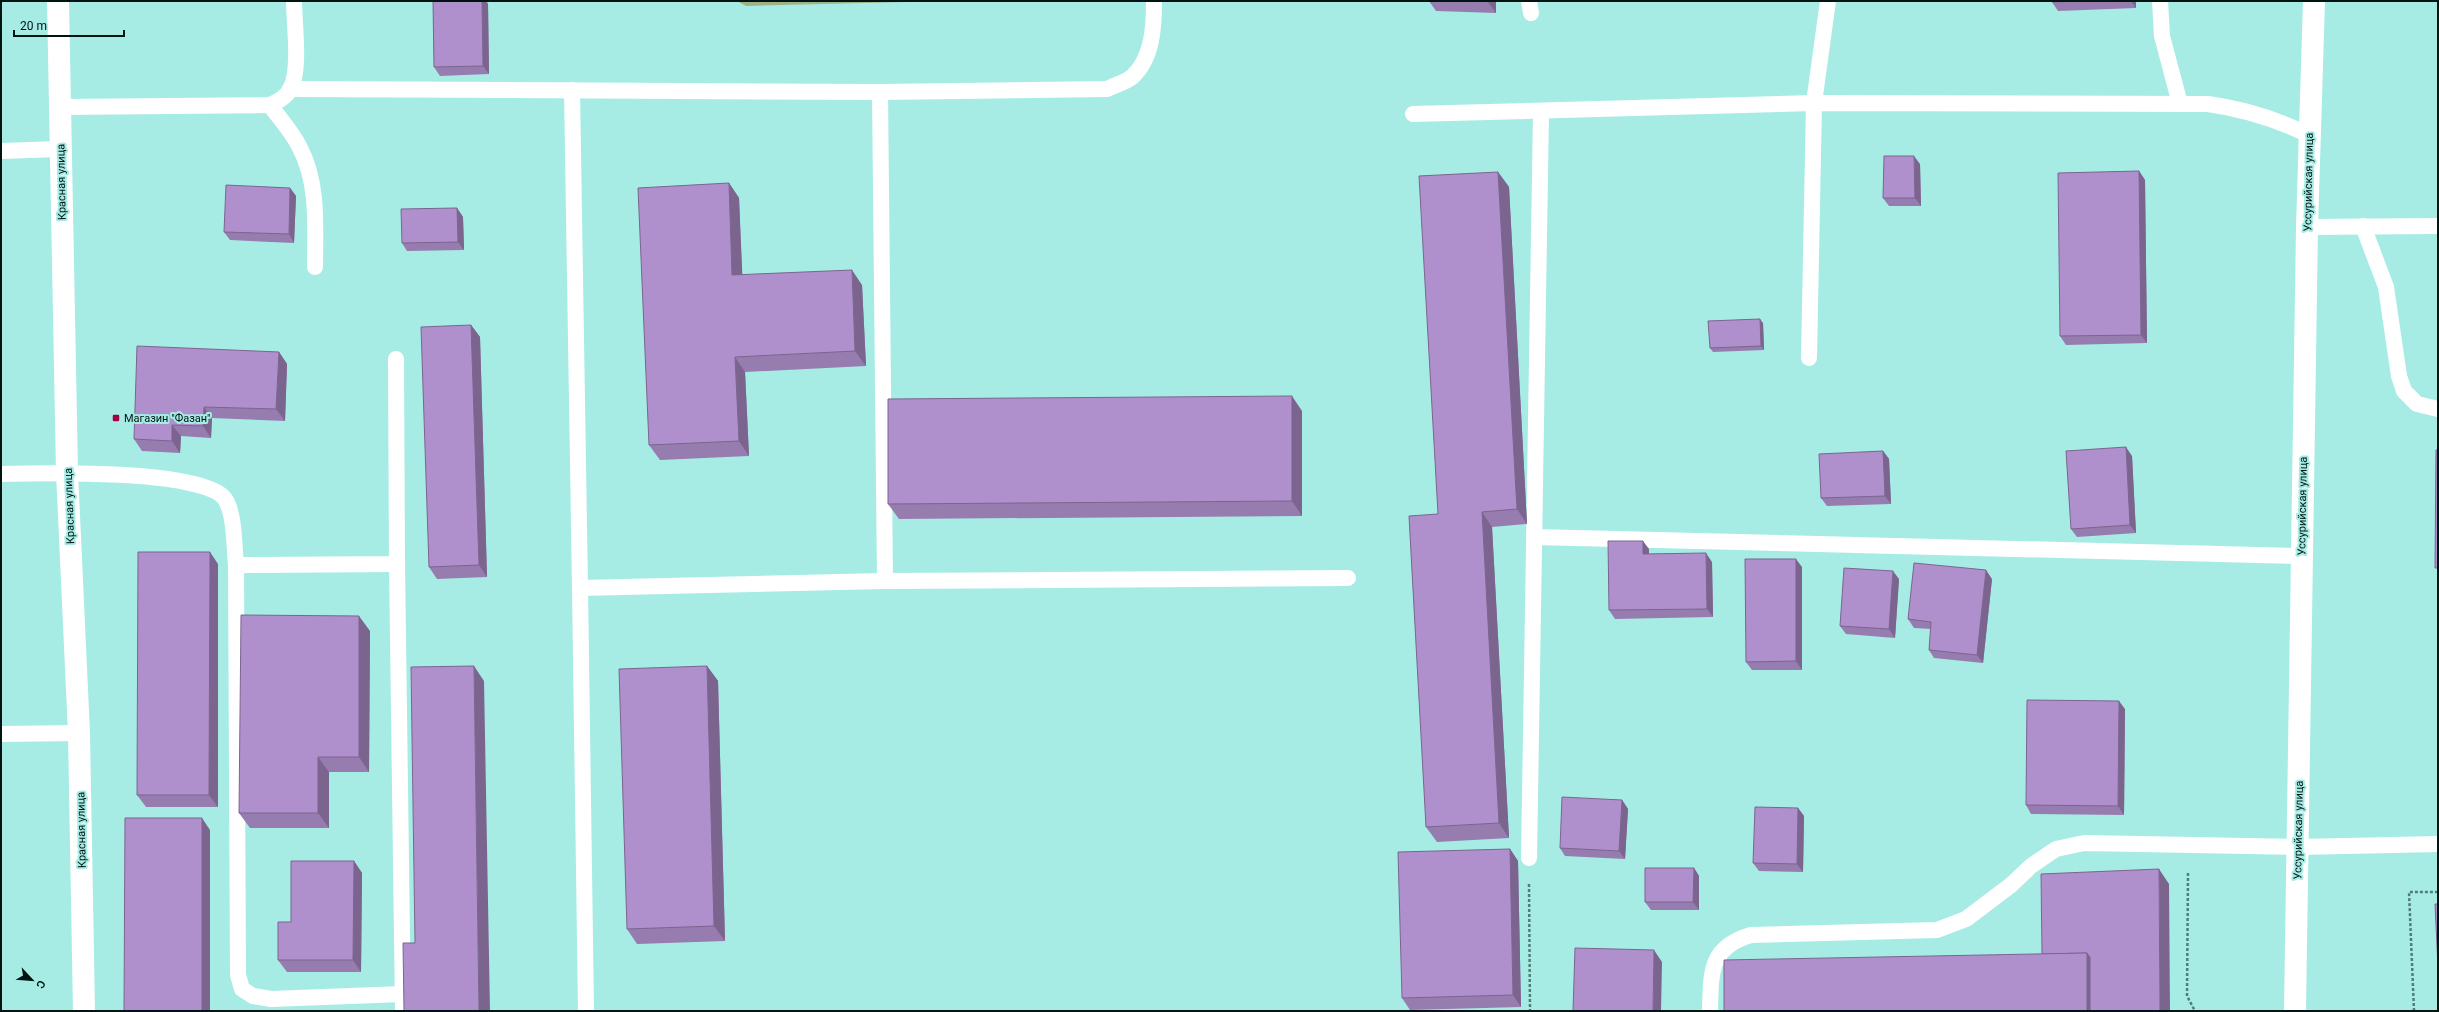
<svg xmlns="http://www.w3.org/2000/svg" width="2439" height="1012" font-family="Roboto,sans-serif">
<rect width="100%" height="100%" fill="#a6ece5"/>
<!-- green -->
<path fill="#9fb389" d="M737,1H947L746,6Z"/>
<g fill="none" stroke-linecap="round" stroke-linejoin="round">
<!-- path -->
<g stroke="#517d78" stroke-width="2.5" stroke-dasharray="3 2" stroke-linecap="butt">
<path d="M2188,873L2187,996L2195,1011"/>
<path d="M1529,884L1530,1011"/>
<path d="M2414,1011L2409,892H2438"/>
</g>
<!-- lane -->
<g stroke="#fff" stroke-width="16">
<path d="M1529,1L1531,13"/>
<path d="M2160,1L2162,36L2180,104"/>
<path d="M290,89L880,92L1107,89C1115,85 1126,82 1132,77C1153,58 1154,26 1154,1"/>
<path d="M572,90L580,588"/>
<path d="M270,105C280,119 293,133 300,148C319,184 315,228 315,267"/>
<path d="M60,107L270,105C278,101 285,98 290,90C301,70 294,24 294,1"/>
<path d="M1413,114L1814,103L2208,104C2245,109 2276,119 2309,135"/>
<path d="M1,151L60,149"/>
<path d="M2363,226L2386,287L2399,376L2404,391L2417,404L2438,409"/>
<path d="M2307,227L2438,226"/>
<path d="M1809,358L1814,103L1828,1"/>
<path d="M1,474C39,473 205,469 225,499C235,514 234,547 236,565L397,564L396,359"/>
<path d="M1534,537L2301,556"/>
<path d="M397,564L403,1011"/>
<path d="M236,565L238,975L242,989L253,996L271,999L403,994"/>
<path d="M885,581L1348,578"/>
<path d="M1,734L79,733"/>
<path d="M1529,858L1541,111"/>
<path d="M586,1011L580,588L885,581L880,92"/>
<path d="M1710,1011C1711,973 1709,947 1751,935L1937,930L1966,919L2011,885L2031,866L2056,849L2084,843L2298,847L2438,844"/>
</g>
<!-- street -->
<g stroke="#fff" stroke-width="22">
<path d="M58,1L67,472L79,733L84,1011"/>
<path d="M2295,1011L2307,227L2314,1"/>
</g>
</g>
<!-- wall -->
<g fill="#977caf">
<path d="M433,1H486L488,4L489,74L440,76L434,67Z"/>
<path d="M1429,1H1496V13L1436,11Z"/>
<path d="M2052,1H2136V8L2058,11L2052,2Z"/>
<path d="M1920,164L1921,206H1889L1883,198Z"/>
<path d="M2139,171L2145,180L2147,343L2066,345L2060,336Z"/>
<path d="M1498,172L1509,187L1527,524L1492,527L1509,838L1437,842L1426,827L1438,514Z"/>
<path d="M729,183L739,198L742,275L862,285L866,366L745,372L749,456L660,460L649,445Z"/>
<path d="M290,188L296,196L294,243L230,240L224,232Z"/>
<path d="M457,208L463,217L464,250L407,251L402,243Z"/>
<path d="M1763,323L1764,350L1713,352L1710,348Z"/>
<path d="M471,325L480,337L487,577L437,579L429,567Z"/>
<path d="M279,352L287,364L285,421L212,418L211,438L181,436L180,453L142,451L134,439Z"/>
<path d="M1302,411V516L899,519L888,504Z"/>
<path d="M1883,451L1889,459L1891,504L1827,506L1821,498Z"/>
<path d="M2132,456L2136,533L2077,537L2071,529Z"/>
<path d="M1649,549V554L1712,562L1713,617L1615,619L1609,610Z"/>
<path d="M218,564V807H146L137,795Z"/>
<path d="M1802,567V670H1752L1746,662Z"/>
<path d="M1899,579L1895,638L1846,634L1840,626Z"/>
<path d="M1992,579L1983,663L1934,658L1929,650L1931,629L1914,628L1908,619Z"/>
<path d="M370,631L369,772H329V828H250L239,813Z"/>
<path d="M707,666L718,681L725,941L637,944L627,929Z"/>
<path d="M2125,709L2124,815L2031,814L2026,805Z"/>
<path d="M1622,800L1628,809L1625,859L1565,856L1560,848Z"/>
<path d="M1798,808L1804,816L1803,872L1759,871L1753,863Z"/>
<path d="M1510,849L1518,861L1521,1007L1410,1010L1402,998Z"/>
<path d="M354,861L362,873L361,972H287L278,960L291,922Z"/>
<path d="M1694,868L1699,876V910H1651L1645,902Z"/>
</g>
<!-- shaded-wall -->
<g fill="#7b658f">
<path d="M482,1H486L488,4L489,74L483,66Z"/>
<path d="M1487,1H1496V13Z"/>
<path d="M2131,1H2136V8Z"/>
<path d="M1914,156L1920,164L1921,206L1915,198Z"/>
<path d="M2139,171L2145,180L2147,343L2141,335Z"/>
<path d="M1498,172L1509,187L1527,524L1517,509Z"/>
<path d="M729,183L739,198L743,290L732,275Z"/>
<path d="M290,188L296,196L294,243L289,234Z"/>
<path d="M457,208L463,217L464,250L458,242Z"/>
<path d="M852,270L862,285L866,366L855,351Z"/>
<path d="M1760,319L1763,323L1764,350L1761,346Z"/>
<path d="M471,325L480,337L487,577L479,565Z"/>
<path d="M279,352L287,364L285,421L276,409Z"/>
<path d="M735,357L745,372L749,456L739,441Z"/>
<path d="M1292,396L1302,411V516L1292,501Z"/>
<path d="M204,407L212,418L211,438L203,426Z"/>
<path d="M172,425L181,436L180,453L172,441Z"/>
<path d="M2126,447L2132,456L2136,533L2130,525Z"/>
<path d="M1883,451L1889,459L1891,504L1885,496Z"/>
<path d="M1482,512L1492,527L1509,838L1499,823Z"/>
<path d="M1643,541L1649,549V563L1643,554Z"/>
<path d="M210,552L218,564V807L209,795Z"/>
<path d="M1706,553L1712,562L1713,617L1707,609Z"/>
<path d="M1796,559L1802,567V670L1796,661Z"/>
<path d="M1986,570L1992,579L1983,663L1977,655Z"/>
<path d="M1893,571L1899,579L1895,638L1889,629Z"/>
<path d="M359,616L370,631L369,772L359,757Z"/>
<path d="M474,666L484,681L490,1011H479Z"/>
<path d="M707,666L718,681L725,941L714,926Z"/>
<path d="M2119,701L2125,709L2124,815L2118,806Z"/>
<path d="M318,757L329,772V828L318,813Z"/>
<path d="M1622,800L1628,809L1625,859L1619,851Z"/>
<path d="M1798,808L1804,816L1803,872L1797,864Z"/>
<path d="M202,818L210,830V1011H202Z"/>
<path d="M1510,849L1518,861L1521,1007L1513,995Z"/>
<path d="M354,861L362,873L361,972L353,960Z"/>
<path d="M1694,868L1699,876V910L1693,902Z"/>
<path d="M2159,869L2169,884L2170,1011H2160Z"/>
<path d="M1654,950L1662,962L1661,1011H1653Z"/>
<path d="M2087,953L2100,972L2101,1011H2087Z"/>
</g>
<!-- building -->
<g fill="#b090cc" stroke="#7b658f">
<path d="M433,1H482L483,66L434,67Z"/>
<path d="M2052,1H2083L2052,2Z"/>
<path d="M1884,156H1914L1915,198H1883Z"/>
<path d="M2139,171L2141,335L2060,336L2058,173Z"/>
<path d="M1498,172L1517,509L1482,512L1499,823L1426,827L1409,516L1438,514L1419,176Z"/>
<path d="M729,183L732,275L852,270L855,351L735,357L739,441L649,445L638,188Z"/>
<path d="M226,185L290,188L289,234L224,232Z"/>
<path d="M457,208L458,242L402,243L401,209Z"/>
<path d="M1760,319L1761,346L1710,348L1708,321Z"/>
<path d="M471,325L479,565L429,567L421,327Z"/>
<path d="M137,346L279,352L276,409L204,407L203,426L172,425V441L134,439Z"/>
<path d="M1292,396V501L888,504V399Z"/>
<path d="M2126,447L2130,525L2071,529L2066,451Z"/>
<path d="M2436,450H2438V568H2435Z"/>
<path d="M1883,451L1885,496L1821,498L1819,454Z"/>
<path d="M1608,541H1643V554L1706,553L1707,609L1609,610Z"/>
<path d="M138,552H210L209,795H137Z"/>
<path d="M1745,559H1796V661L1746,662Z"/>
<path d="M1914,563L1986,570L1977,655L1929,650L1931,622L1908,619Z"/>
<path d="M1844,568L1893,571L1889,629L1840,626Z"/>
<path d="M241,615L359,616V757H318V813H239Z"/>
<path d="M474,666L479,1011H404L403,943H415L411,667Z"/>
<path d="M707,666L714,926L627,929L619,669Z"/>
<path d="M2027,700L2119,701L2118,806L2026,805Z"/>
<path d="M1562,797L1622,800L1619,851L1560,848Z"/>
<path d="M1755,807L1798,808L1797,864L1753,863Z"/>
<path d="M125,818H202V1011H124Z"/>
<path d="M1510,849L1513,995L1402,998L1398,852Z"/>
<path d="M291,861H354L353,960H278V922H291Z"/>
<path d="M1645,868H1694L1693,902H1645Z"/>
<path d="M2159,869L2160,1011H2090V957L2087,953L2042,954L2041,874Z"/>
<path d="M2435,904H2438V967Z"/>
<path d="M1575,948L1654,950L1653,1011H1573Z"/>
<path d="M2087,953V1011H1724V960Z"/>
</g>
<!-- markers -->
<rect fill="#a00141" stroke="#a6ece5" stroke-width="1.5" x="112" y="414" width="8" height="8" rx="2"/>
<g text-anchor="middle" stroke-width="4" stroke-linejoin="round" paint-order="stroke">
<!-- street labels -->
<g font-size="11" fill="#001412" stroke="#a6ece5">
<text transform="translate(61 182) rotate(-91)" y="4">Красная улица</text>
<text transform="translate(2308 182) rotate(-89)" y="4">Уссурийская улица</text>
<text transform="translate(69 506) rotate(-92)" y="4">Красная улица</text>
<text transform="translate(2302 506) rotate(-89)" y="4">Уссурийская улица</text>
<text transform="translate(81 830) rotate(-91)" y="4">Красная улица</text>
<text transform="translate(2298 830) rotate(-89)" y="4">Уссурийская улица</text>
</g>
<!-- poi labels -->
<g font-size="11" fill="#001412" stroke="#a6ece5" text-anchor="start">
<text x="124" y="422">Магазин "Фазан"</text>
</g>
</g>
<!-- border -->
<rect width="2439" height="1012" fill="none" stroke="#001412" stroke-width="4"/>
<!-- north arrow -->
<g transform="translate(32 980) rotate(116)" stroke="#a6ece5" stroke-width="3" paint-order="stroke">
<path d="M0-3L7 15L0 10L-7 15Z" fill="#001412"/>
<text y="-6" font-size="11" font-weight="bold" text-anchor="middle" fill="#001412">С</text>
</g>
<!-- scale -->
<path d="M14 30v6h110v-6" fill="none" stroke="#001412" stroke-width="2"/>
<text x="20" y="30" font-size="12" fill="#001412" stroke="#a6ece5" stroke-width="3" paint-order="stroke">20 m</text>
</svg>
